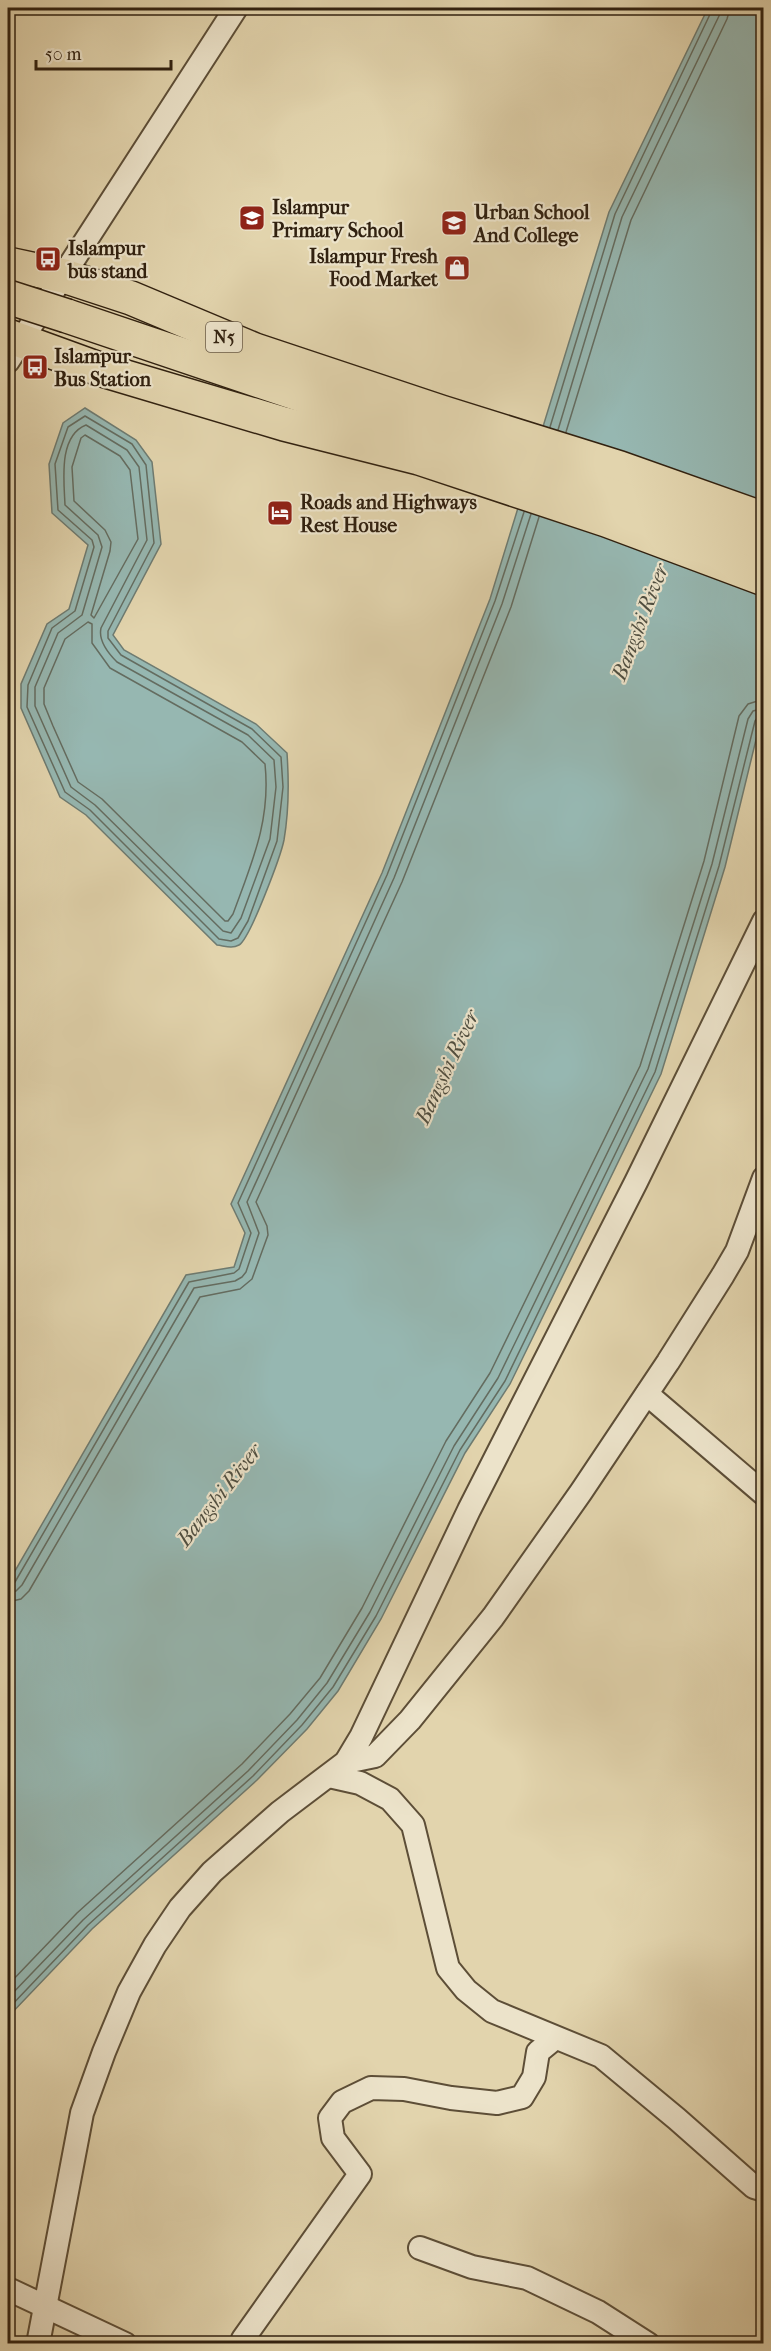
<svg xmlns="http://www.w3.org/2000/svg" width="771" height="2351" font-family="'IM FELL French Canon',serif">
<rect width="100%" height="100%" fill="#e2d4ad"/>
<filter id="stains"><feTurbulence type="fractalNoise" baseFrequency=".00333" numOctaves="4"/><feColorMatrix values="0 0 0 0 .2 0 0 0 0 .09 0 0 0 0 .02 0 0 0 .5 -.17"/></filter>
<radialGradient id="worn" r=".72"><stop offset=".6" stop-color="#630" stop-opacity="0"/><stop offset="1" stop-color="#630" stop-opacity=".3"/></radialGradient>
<!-- water -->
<g fill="#96b7b1" stroke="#6e7b71" stroke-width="1.5">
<path d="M708,8H763V711L725,867L661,1074L510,1384L465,1453L381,1619L338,1691L307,1729L257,1780L92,1929L8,2017V1583L186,1275L234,1267L245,1233L231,1204L382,873L490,599L609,212Z"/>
<path d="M85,408L136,440L152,462L161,544L113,635L124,650L256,724L287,753C289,782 289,811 284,840C281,855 250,939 239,945C232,949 225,946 217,945L86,815L60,797L21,708V684L47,624L69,609L88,545L52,513L49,464L63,423Z"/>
</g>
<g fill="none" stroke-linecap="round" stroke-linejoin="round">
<!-- shore -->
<g stroke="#646c60" stroke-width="1.5">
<path d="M85,416L132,444L146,465L154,543L108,631V638L121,655L252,729L281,757L283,787L277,841L248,921L238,938L231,941L219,939L90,810L65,792L27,707L28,685L52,628L75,611L94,547L92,540L58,510L55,464L68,427Z"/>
<path d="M86,425L127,450L139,467L147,540L101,628C98,641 108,653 117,662L248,735L274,760L276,787L270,839L241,918L231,933L223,931L95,805L71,787L35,706V687L58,633L82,615L102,547L98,535L65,505C64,481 58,436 86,425Z"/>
<path d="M550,427L615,214L713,8"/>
<path d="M558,430L622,217L719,16L721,8"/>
<path d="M566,432L631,220L727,19L730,8"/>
<path d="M85,435L120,456L130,470L138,539L94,618L91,615L110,551L111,542L105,530L74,501L72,467L81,438Z"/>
<path d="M88,622L92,624V643L110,668L242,742L265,764C271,820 252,862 233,914L228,921H225L102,799L78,782L53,726L44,704V688L65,639Z"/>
<path d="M8,1585L15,1582L189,1282L234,1273L239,1269L251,1233L238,1203L387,875L495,601L524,512"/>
<path d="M8,1593L16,1591L22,1585L194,1288L235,1281L242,1277L246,1272L259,1233L247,1202L394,878L502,604L531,514"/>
<path d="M8,1602L21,1599L29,1591L200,1297L240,1289L252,1279L268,1235L267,1226L256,1202L402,882L511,607L539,517"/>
<path d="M8,1985L77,1913L242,1764L290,1714L320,1678L362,1608L446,1441L490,1373L640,1066L704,861L739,716L748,704L764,699"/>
<path d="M8,1998L83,1920L248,1771L297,1720L327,1683L370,1612L454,1446L498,1378L648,1069L712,864L748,719L753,711L764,708"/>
<path d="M8,2009L88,1925L253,1776L302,1725L333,1687L376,1616L460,1450L505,1381L655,1072L719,866L755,721L758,717L764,716"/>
</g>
<defs>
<g id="minor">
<path d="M8,361L236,8"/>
<path d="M647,1394L764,1494"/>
<path d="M346,1762L375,1756L410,1720L493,1617L581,1492L668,1362L723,1275L737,1251L764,1178"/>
<path d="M329,1776L360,1783L390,1799L413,1825L448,1968L466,1990L492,2011L601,2056L677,2119L754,2187L764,2190"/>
<path d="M420,2248L472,2267L527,2278L598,2312L648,2344"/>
<path d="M8,2289L125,2344"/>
<path d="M38,2344L82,2113L104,2052L129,1992L155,1945L180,1908L212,1872L280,1812L346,1762L361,1737L469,1510L636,1182L764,921"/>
<path d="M242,2344L243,2339L360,2174L333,2138L330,2118L342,2102L371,2088L404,2089L451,2098L497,2103L522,2097L534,2077L538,2052L555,2038"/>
</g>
<g id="highway">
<path d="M8,264L64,276L131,298L255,350L441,412L620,468L764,519"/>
<path d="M67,316L420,435L644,506L764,552"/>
<path d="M8,336L99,369L284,424L419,458L606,520L764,579"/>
</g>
</defs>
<!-- minor casing -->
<use href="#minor" stroke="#5d4e37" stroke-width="26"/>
<!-- highway casing -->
<use href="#highway" stroke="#312110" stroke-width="36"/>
<!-- minor -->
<use href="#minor" stroke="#ece3ca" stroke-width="22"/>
<!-- highway -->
<use href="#highway" stroke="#e2d4ad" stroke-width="33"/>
<defs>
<path id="highway-bridge" d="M8,297L67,316"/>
</defs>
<!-- highway-bridge casing -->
<use href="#highway-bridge" stroke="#312110" stroke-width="36" stroke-linecap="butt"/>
<!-- highway-bridge -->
<use href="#highway-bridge" stroke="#e2d4ad" stroke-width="33"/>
</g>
<!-- icons -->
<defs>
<symbol id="school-square" viewBox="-11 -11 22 22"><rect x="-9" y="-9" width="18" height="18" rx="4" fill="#8f2418" stroke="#ece3ca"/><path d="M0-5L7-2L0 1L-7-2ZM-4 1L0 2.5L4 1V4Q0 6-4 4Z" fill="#fff"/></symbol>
<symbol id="bus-square" viewBox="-11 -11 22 22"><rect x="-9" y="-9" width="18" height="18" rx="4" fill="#8f2418" stroke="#ece3ca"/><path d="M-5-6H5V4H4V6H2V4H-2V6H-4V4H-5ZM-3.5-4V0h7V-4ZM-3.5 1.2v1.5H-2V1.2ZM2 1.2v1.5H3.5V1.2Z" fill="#fff"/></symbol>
<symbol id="shop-square" viewBox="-11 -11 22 22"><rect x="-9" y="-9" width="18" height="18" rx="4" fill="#8f2418" stroke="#ece3ca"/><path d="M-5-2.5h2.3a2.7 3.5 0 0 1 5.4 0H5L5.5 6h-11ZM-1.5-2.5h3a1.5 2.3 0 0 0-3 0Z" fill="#fff"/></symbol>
<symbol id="hotel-square" viewBox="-11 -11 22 22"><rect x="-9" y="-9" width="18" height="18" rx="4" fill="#8f2418" stroke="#ece3ca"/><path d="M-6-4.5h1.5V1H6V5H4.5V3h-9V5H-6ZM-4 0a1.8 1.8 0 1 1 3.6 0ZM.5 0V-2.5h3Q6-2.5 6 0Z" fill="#fff"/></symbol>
</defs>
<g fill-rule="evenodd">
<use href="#school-square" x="237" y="203" width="30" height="30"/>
<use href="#school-square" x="439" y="208" width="30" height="30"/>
<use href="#bus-square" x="33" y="244" width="30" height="30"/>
<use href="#shop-square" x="442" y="253" width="30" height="30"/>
<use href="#bus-square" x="20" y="352" width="30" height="30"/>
<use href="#hotel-square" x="265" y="498" width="30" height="30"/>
</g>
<g text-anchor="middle" stroke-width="4.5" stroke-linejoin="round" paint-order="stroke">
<!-- shield labels -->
<rect fill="#ece3ca" stroke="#695b48" stroke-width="1.5" x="206" y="322" width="36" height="30" rx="4.5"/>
<g font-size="18" font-weight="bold" fill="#312110">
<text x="224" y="343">N5</text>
</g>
<!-- poi labels -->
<g font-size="20" font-weight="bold" fill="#312110" stroke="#ece3ca" text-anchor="start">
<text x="272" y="214">Islampur<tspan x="272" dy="23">Primary School</tspan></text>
<text x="474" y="219">Urban School<tspan x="474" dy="23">And College</tspan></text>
<text x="68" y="255">Islampur<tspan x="68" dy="23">bus stand</tspan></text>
<text x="438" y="263" text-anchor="end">Islampur Fresh<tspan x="438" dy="23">Food Market</tspan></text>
<text x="54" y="363">Islampur<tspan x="54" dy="23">Bus Station</tspan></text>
<text x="300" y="509">Roads and Highways<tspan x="300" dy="23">Rest House</tspan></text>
</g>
<!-- water labels -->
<g font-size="21" font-style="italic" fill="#4f4e40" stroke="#ece3ca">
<text transform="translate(640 622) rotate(-69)" y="7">Bangshi River</text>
<text transform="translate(447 1067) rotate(-65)" y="7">Bangshi River</text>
<text transform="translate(219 1495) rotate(-52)" y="7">Bangshi River</text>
</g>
</g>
<!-- margin -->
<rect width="771" height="2351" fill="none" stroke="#e2d4ad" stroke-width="30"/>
<rect x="9" y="9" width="753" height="2333" fill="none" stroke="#312110" stroke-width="3"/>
<rect x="15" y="15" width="741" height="2321" fill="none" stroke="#312110" stroke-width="1.5"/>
<!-- scale -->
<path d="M36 60v9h135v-9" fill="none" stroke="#312110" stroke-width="3"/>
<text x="45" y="60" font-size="18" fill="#312110" stroke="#ece3ca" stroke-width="4.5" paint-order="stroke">50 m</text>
<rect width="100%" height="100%" filter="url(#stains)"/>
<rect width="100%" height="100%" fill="url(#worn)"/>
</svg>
